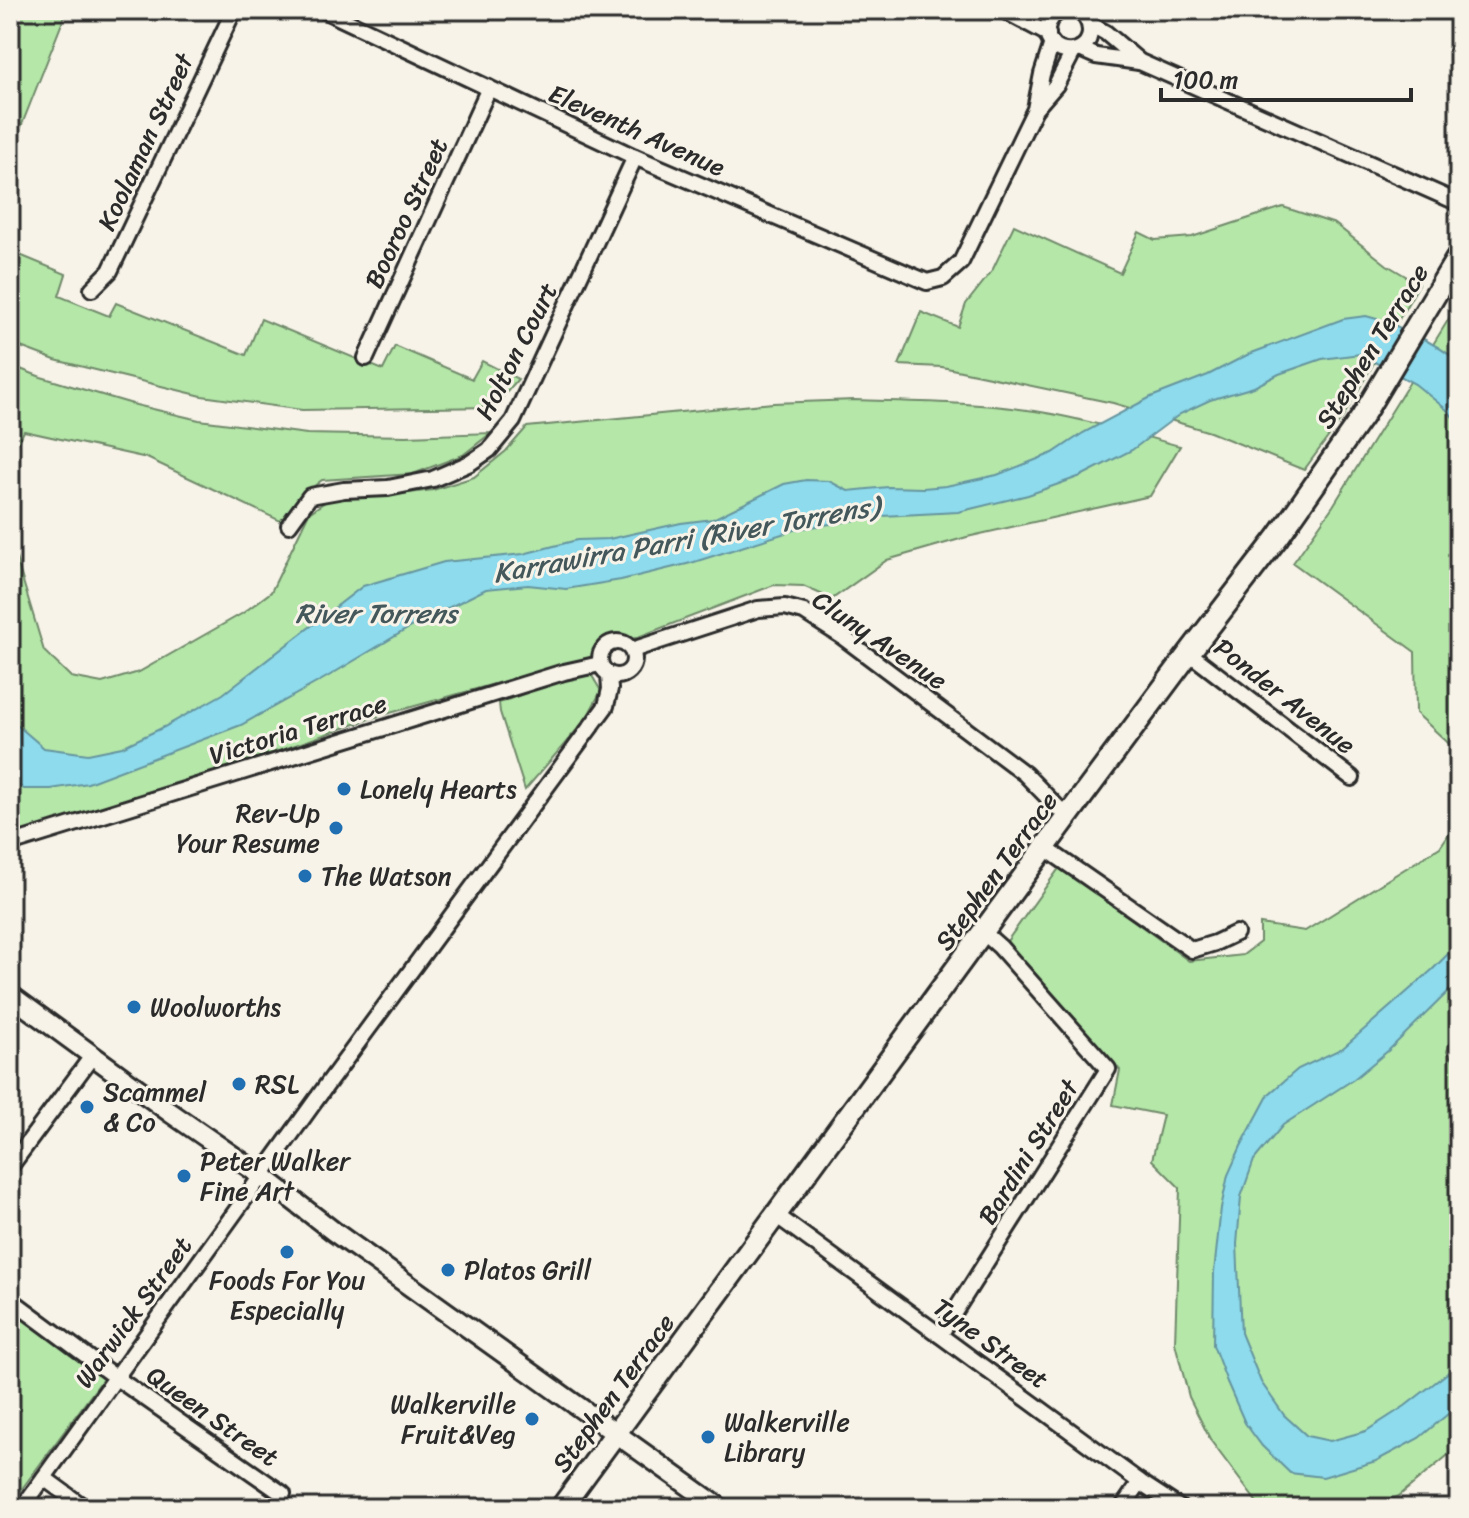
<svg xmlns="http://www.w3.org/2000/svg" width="1469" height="1518" font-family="Sriracha,sans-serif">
<rect width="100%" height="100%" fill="#f7f3e8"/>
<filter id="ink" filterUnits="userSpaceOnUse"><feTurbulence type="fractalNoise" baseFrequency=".0125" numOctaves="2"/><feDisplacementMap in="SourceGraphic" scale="16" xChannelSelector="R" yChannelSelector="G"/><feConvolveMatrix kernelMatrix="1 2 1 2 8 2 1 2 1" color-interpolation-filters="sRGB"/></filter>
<g filter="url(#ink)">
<!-- green -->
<g fill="#b4e7a8" stroke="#70896a" stroke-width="2">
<path d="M10,10H67L10,155Z"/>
<path d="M1283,207L1335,224L1387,265L1419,284L1343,417L1304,470L1210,432L1113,403L942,367L899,365L921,312L958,327L966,304L992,271L1014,225L1120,273L1139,232L1155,240L1192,237Z"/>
<path d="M10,251L66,274L59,296L109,316L116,303L246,355L261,319L383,370L395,346L472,379L482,361L518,379L494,407L302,410L202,396L55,360L10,343Z"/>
<path d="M1458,304L1459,305V753L1416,713L1415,652L1293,563L1333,506Z"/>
<path d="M10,365L41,377L136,405L199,420L307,434L406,436L491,433L463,455L413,474L322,480L300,497L289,525L147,458L24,431L10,461Z"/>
<path d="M855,400C915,402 976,402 1035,411C1084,419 1132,433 1180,446L1150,496L967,537L887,560L832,599L803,586L774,585L630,640C608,638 603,637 591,657L372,718L270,754L56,823L10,835V538L44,651L71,677L102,683L139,672L243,613L271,592L309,513L325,502L337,498L392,495L433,490L474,477L506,451L527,427L773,403Z"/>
<path d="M579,673L591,674L601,691L586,719L525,790L500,712L499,703Z"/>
<path d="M1459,819V1025L1447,1051L1459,1069V1446L1399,1496L1373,1508H1261L1211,1441L1189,1397L1175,1343L1180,1188L1152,1160L1163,1115L1113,1105L1120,1070L1005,944L1060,867L1189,961L1243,955L1260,942V924L1305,931L1440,847Z"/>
<path d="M10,1304L105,1376L10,1505Z"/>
</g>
<!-- water -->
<g fill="#8ddbec" stroke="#66959f" stroke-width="2">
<path d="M1366,316C1395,323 1436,343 1459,362V424L1447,410L1415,384L1360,354L1322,359L1279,374L1254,387L1210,400L1180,414L1132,450L1081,476L1028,495L958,512L882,516L798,529L691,563L621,580L566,589L528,585L486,589L414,625L327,677L241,725L88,783L51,789H24L10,780V717L16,724L44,748L88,754L122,747L164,727L223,694L363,586L444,562L523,554L577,540L609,539L681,523L713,519L784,484L806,480L829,481L848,491L888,487L923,488L946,486L997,475L1053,453L1083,433L1151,397L1208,375L1249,354L1343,319Z"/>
<path d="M1459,943V981L1389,1050L1354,1079L1283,1125L1254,1160L1241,1197L1237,1244L1241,1333L1261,1382L1284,1415L1307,1436L1330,1441L1366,1431L1405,1406L1459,1364V1405L1419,1438L1376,1461L1323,1477L1290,1473L1262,1446L1245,1423L1227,1382L1213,1345L1214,1272L1221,1208L1228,1175L1241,1146L1269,1094L1298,1069L1343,1048L1432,970Z"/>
</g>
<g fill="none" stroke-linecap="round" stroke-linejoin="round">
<defs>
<g id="minor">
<path d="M323,10L635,157L927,282L943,278L961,262L1035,109L1042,74L1052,43"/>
<path d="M1003,10L1048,34"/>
<path d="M1062,10C1054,14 1048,19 1047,29C1046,58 1091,59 1090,30C1089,20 1085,15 1077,10"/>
<path d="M1090,24L1106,33L1140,62L1459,203"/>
<path d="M1080,49L1096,56L1139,62"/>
<path d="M1036,108L1056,85L1073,52"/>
<path d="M92,289L110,271L234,10"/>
<path d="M366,358L489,88"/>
<path d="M289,525L310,496L344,490L388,488L433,479L470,463L489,450L513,421L635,157"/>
<circle cx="617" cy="659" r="17"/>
<path d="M632,650L758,609L785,607L804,612L840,635L1025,774L1067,817"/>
<path d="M1189,653L1352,778"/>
<path d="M10,844L564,672L600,664"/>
<path d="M1045,848L1192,950L1215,943L1236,933"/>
<path d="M10,1167L93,1055"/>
<path d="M776,1215L1140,1482L1180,1508"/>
<path d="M10,1299L115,1377L283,1494"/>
<path d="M940,1335L1108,1069L1000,947L983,932"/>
<path d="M44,1478L85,1508"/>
<path d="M22,1508L326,1086L606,706L610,689L609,675"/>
<path d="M1122,1508L1140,1482"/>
</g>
<path id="tertiary" d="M10,995L171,1113L262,1176L333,1231L720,1508"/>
<path id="secondary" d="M561,1508L1067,817L1189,653L1278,537L1362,417L1459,255"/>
</defs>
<!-- minor casing -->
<use href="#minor" stroke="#2b2b2b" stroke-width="20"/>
<!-- tertiary casing -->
<use href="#tertiary" stroke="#2b2b2b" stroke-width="24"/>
<!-- secondary casing -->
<use href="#secondary" stroke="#2b2b2b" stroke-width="26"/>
<!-- minor -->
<use href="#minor" stroke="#f7f3e8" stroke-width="14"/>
<!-- tertiary -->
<use href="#tertiary" stroke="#f7f3e8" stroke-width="18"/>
<!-- secondary -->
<use href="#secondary" stroke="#f7f3e8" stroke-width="20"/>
</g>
</g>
<!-- markers -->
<g fill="#1f6fb2" stroke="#f7f3e8" stroke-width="3">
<circle cx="344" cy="789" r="8"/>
<circle cx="336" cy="828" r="8"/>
<circle cx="305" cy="876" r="8"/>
<circle cx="134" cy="1007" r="8"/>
<circle cx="239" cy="1084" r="8"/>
<circle cx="87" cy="1107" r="8"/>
<circle cx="184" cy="1176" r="8"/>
<circle cx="287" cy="1252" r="8"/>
<circle cx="448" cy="1270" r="8"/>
<circle cx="532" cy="1419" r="8"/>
<circle cx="708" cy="1437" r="8"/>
</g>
<g text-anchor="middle" stroke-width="6" stroke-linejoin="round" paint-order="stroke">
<!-- street labels -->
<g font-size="26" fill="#2b2b2b" stroke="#f7f3e8">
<text transform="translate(637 130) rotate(24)" y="9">Eleventh Avenue</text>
<text transform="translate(145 142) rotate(-65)" y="9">Koolaman Street</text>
<text transform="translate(406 213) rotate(-65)" y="9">Booroo Street</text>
<text transform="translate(1372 346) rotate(-58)" y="9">Stephen Terrace</text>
<text transform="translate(516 351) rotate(-63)" y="9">Holton Court</text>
<text transform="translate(880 640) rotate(34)" y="9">Cluny Avenue</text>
<text transform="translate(1285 696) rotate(38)" y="9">Ponder Avenue</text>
<text transform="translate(298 729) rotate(-17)" y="9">Victoria Terrace</text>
<text transform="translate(996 871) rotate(-54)" y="9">Stephen Terrace</text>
<text transform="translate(1028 1152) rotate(-58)" y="9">Bardini Street</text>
<text transform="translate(133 1312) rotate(-54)" y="9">Warwick Street</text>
<text transform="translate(991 1343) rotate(36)" y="9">Tyne Street</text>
<text transform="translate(613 1393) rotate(-54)" y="9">Stephen Terrace</text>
<text transform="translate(213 1416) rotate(35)" y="9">Queen Street</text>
</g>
<!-- poi labels -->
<g font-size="26" fill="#2b2b2b" stroke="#f7f3e8" text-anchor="start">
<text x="360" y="798">Lonely Hearts</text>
<text x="320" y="822" text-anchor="end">Rev-Up<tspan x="320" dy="30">Your Resume</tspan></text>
<text x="321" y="885">The Watson</text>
<text x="150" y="1016">Woolworths</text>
<text x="255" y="1093">RSL</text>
<text x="103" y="1101">Scammel<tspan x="103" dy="30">&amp; Co</tspan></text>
<text x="200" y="1170">Peter Walker<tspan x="200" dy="30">Fine Art</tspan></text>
<text x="464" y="1279">Platos Grill</text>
<text x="287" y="1289" text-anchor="middle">Foods For You<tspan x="287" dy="30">Especially</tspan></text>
<text x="516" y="1413" text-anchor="end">Walkerville<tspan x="516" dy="30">Fruit&amp;Veg</tspan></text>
<text x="724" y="1431">Walkerville<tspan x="724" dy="30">Library</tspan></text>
</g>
<!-- water labels -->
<g font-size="28" font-style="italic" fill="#44575b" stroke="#f7f3e8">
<text transform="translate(686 539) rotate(-10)" y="10">Karrawirra Parri (River Torrens)</text>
<text x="376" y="623">River Torrens</text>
</g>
</g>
<!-- margin -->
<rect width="1469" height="1518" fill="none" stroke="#f7f3e8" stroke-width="40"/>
<rect x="20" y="20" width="1429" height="1478" fill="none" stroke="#2b2b2b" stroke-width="3" filter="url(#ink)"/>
<!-- scale -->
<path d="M1161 88v12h250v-12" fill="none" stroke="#2b2b2b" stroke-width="4"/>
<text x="1173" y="88" font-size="24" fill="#2b2b2b" stroke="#f7f3e8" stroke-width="6" paint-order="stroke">100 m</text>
</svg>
